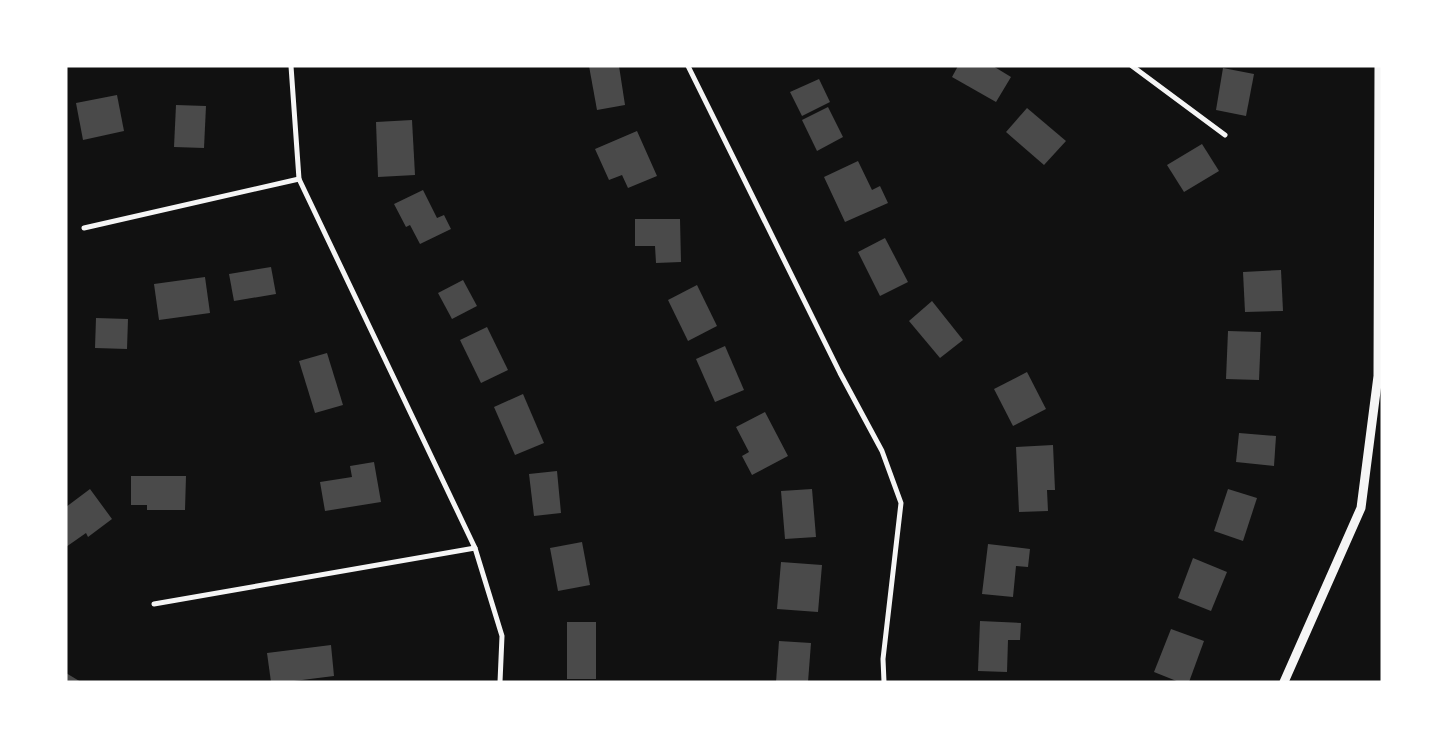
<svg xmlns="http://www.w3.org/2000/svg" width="1448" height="748" font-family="Roboto,sans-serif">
<rect width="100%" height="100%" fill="#111"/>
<!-- building -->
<g fill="#4a4a4a">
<path d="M589,66H619L625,105L597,110Z"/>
<path d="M958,66H993L1011,77L996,102L952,77Z"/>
<path d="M1223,68L1254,74L1246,116L1216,110Z"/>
<path d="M819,79L830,102L802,116L790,92Z"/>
<path d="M117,95L124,131L83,140L76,103Z"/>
<path d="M176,105L206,106L204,148L174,147Z"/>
<path d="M828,107L843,137L817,151L802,120Z"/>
<path d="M1027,108L1066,141L1044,165L1006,132Z"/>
<path d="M412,120L415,175L378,177L376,122Z"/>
<path d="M637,131L657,176L628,188L622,175L609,180L595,149Z"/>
<path d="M1202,144L1219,171L1184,192L1167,165Z"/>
<path d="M858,161L872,190L880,186L888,203L845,222L824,177Z"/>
<path d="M423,190L437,218L444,215L451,229L420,244L410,225L406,227L394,204Z"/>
<path d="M635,219H680L681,262L656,263L655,246H635Z"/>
<path d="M885,238L908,282L880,296L858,252Z"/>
<path d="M271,267L276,294L234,301L229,274Z"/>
<path d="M1281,270L1283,311L1245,312L1243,272Z"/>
<path d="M205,277L210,313L159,320L154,284Z"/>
<path d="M463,280L477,306L452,319L438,293Z"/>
<path d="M697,285L717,326L688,341L668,300Z"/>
<path d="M932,301L963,340L940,358L909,321Z"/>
<path d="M96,318L128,319L127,349L95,348Z"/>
<path d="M487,327L508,370L481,383L460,340Z"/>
<path d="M1228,331L1261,332L1259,380L1226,379Z"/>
<path d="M725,346L744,390L715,402L696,359Z"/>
<path d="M327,353L343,405L315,413L299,361Z"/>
<path d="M1027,372L1046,409L1013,426L994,389Z"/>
<path d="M523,394L544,443L515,455L494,407Z"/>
<path d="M765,412L788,456L752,475L742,456L749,452L736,427Z"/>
<path d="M1239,433L1276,436L1274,466L1236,462Z"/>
<path d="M1053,445L1055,490H1047L1048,511L1019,512L1016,447Z"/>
<path d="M374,462L381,502L325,511L320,482L352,477L350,466Z"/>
<path d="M557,471L561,513L534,516L529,474Z"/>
<path d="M131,476H186L185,510H147V505H131Z"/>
<path d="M90,489L112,519L88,537L86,533L66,547V507Z"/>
<path d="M812,489L816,537L785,539L781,491Z"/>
<path d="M1228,489L1257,498L1243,541L1214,531Z"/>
<path d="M582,542L590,585L558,591L550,548Z"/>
<path d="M988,544L1030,549L1028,567L1016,566L1013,597L982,594Z"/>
<path d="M1193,558L1227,572L1211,611L1178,598Z"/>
<path d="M781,562L822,565L818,612L777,609Z"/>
<path d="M980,621L1021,623L1020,640H1008L1007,672L978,671Z"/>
<rect x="567" y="622" width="29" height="57"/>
<path d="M1171,629L1204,641L1189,682H1179L1154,672Z"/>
<path d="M779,641L811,643L808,682H776Z"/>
<path d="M331,645L334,676L286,682H271L267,653Z"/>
<path d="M66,673L81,682H66Z"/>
</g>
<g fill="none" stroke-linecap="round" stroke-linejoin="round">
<!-- minor -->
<g stroke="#f5f5f5" stroke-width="5">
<path d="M291,66L299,179L475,548L502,636L500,682"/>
<path d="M688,66L840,373L882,451L901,503L883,659L884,682"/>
<path d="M1132,66L1225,135"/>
<path d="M84,228L299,179"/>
<path d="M154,604L475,548"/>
</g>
<!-- tertiary -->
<path stroke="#f5f5f5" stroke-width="9" d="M1284,682L1361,508L1378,376L1379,66"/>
</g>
<!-- border -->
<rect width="1448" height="748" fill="none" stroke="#ffffff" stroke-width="135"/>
</svg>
